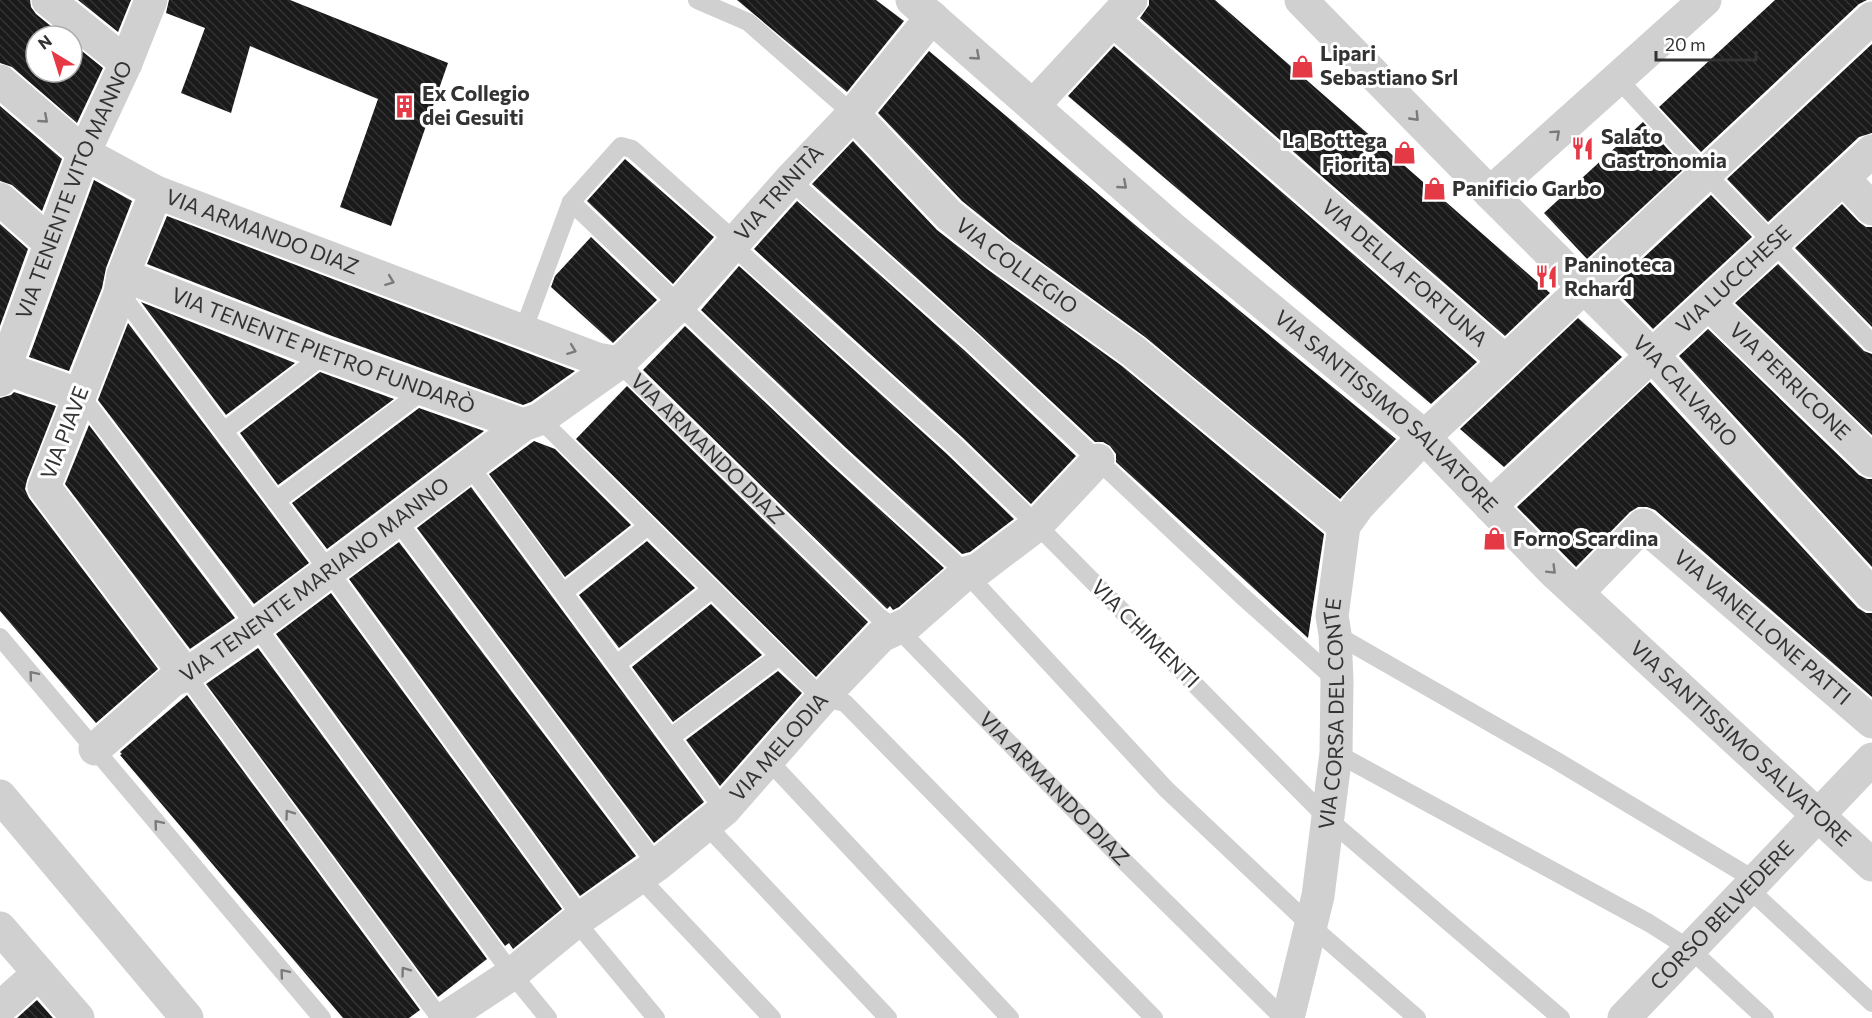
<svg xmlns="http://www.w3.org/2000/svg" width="1872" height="1018" font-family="Commissioner,sans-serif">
<defs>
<pattern id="building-back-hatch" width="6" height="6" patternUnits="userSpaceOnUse" patternTransform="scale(1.5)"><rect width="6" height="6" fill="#1a1a1a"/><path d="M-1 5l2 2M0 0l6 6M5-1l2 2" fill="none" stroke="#333"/></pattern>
</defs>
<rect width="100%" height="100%" fill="#fff"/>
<!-- building -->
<g fill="url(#building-back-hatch)">
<path d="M0,0H30L31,7L36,14L63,36H36V72H72V43L103,68L77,123L12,67L0,63Z"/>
<path d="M78,0H131L118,32Z"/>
<path d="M169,0H290L448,63L391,226L340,207L378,99L250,46L231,113L181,93L205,28L166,13Z"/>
<path d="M737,0H876L904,21L847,92Z"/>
<path d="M1149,0H1215L1550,293L1505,336L1140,18L1149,5Z"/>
<path d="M1775,0H1867L1859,4L1701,152L1659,107Z"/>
<path d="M1872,44V133L1859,137L1768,222L1727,179Z"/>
<path d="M1114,46L1477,362L1431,404L1068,96Z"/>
<path d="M929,51L1140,229L1396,439L1340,499L1145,337L1009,239L962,201L878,113Z"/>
<path d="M0,106L62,159L42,211L12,185L0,181Z"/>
<path d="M1643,122L1685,168L1587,259L1544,213Z"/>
<path d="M853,141L937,230L987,269L1122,366L1324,534L1308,638L1116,462V454L1110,446L1103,442H1095L979,334L812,184Z"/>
<path d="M625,159L714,237L673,284L587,201Z"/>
<path d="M94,180L132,201L106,268L102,288L69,371L29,357Z"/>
<path d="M1711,195L1752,237L1653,329L1612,287Z"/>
<path d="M797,201L964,350L1076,456L1031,504L963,438L754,249Z"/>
<path d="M1842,204L1859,222L1866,227H1872V327L1795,248Z"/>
<path d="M167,216L575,371L531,402L523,405L332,336L147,264Z"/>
<path d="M0,224L28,249L0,326Z"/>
<path d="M591,237L657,300L613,343L551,287L555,276Z"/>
<path d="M1778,264L1864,351L1872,354V435L1735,303Z"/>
<path d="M739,266L947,454L1014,519L970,552L962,554L845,447L701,310Z"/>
<path d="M141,302L295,363L226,415Z"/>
<path d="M1578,318L1622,357L1504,467L1460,429Z"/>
<path d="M128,323L309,563L254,604L98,400Z"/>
<path d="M685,326L829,463L944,568L899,607L893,610L890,606L887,609L885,607L643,370Z"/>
<path d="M1708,329L1859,475L1867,479H1872V567L1679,356Z"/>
<path d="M320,372L394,399L278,485L240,433Z"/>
<path d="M1650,382L1858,608L1866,613H1872V697L1655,510L1647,507H1638L1630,512L1576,567L1517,507Z"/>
<path d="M627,386L868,622L816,677L576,439Z"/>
<path d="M14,392L56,406L27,480L25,489L29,498L158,669L96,723L0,611V398L11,395Z"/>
<path d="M419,408L484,431L327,549L292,503Z"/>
<path d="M89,425L235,618L190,649L65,484Z"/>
<path d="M534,441L555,449L631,525L565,577L489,474Z"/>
<path d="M471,487L704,802L654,843L417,528Z"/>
<path d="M647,541L695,588L619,648L579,595Z"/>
<path d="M399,542L636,856L580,896L349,579Z"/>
<path d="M331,593L562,909L513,949L509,943L505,946L276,634Z"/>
<path d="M711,604L762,655L673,722L632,667Z"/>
<path d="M258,648L487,959L438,997L206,684Z"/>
<path d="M778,671L802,693L720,786L686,740Z"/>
<path d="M187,695L420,1010L409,1018H343L120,755L122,754L120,752Z"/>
<path d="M37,1000L53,1018H17Z"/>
</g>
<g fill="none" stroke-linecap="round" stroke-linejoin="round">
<!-- lane -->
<g stroke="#d0d0d0" stroke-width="18">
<path d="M697,0L748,22L853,114"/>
<path d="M1618,79L1706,174L1872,343"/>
<path d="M790,180L972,342L1241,595L1337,681"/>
<path d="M571,202L837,455L966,573L1166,789L1310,925L1417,1018"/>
<path d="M732,245L955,446L1037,525L1327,818L1561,1018"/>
<path d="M120,293L329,571L575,908L583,930L656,1018"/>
<path d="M523,331L571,202L621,146L632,149L736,242"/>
<path id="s1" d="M619,363L878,616L906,637L1127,864L1283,1018"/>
<path d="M80,395L256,626L512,974L548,1018"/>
<path d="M540,419L812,688L825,698L845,703L1154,1018"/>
<path d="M224,431L325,354"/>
<path d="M469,465L724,810"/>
<path d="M276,501L424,390"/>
<path d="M396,519L657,865"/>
<path d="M564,592L648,526"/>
<path d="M1335,634L1557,761L1755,880"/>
<path d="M0,637L322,1018"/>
<path d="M617,664L712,589"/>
<path d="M186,675L440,1018"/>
<path d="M671,737L779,656"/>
<path d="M1336,753L1649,923L1690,949L1765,1018"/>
<path d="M769,761L1010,1018"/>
<path d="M707,826L888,1018"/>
<path d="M640,878L772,1018"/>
<path d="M1748,888L1872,1003"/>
</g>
<!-- street -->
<g stroke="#d0d0d0" stroke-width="33">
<path d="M48,0L126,63"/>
<path id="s2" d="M912,0L1172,228L1418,431L1553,571L1872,865"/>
<path d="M1301,0L1490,193L1705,0"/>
<path id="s3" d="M1113,20L1505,361"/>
<path id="s4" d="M0,81L84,153L156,192L597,359L619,363"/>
<path d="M1033,106L1131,0"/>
<path id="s5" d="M853,114L949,215L998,254L1133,351L1344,526"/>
<path d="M1843,178L1872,209"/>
<path d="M156,192L123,275L120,293L44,487L186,675"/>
<path id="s6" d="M1490,193L1653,356L1872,595"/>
<path d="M0,199L50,243"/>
<path id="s7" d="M123,275L325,354L523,425"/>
<path id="s8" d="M1709,304L1872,461"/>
<path d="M4,368L80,395"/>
<path id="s9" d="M0,380L84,153L126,63L151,0"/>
<path id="s10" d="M1490,506L1872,151"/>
<path id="s11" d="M1577,593L1643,525L1872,722"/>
<path id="s12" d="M95,749L173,680L186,675L256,626L523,425L540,419L619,363L680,304L790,180L853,114L932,17"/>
<path d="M0,796L187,1018"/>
<path d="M0,928L78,1018"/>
<path d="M0,1008L39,973"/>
<path id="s13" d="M445,1018L512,974L579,919L657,865L724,810L834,685L881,636L909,623L966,573L979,569L1037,525L1098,460"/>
<path id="s14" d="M1288,1018L1318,896L1336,753L1337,681L1335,634L1332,616L1344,526L1359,505L1424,437L1872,18"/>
<path id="s15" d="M1624,1018L1872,759"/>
</g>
</g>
<!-- one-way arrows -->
<defs><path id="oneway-chevron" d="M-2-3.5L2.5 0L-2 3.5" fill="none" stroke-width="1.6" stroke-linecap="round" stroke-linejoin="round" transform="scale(1.5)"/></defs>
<g stroke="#7a7a7a">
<use href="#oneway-chevron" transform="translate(976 56) rotate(41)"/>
<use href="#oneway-chevron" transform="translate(1415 117) rotate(46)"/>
<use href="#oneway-chevron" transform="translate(44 119) rotate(41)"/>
<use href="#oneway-chevron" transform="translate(1556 134) rotate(-42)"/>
<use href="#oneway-chevron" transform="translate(1123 185) rotate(41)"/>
<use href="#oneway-chevron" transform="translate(390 281) rotate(21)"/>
<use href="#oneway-chevron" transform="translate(572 350) rotate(21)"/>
<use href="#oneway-chevron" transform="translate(1552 570) rotate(45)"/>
<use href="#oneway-chevron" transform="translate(33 675) rotate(-130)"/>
<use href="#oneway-chevron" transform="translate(289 814) rotate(-126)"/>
<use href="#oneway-chevron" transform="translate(158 824) rotate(-130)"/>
<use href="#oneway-chevron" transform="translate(405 971) rotate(-126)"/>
<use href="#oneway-chevron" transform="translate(284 973) rotate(-130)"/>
</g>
<!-- icons -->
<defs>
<symbol id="shop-bare" viewBox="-9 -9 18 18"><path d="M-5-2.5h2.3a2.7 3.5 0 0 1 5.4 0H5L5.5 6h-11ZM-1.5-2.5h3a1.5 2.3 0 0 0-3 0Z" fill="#e63946" stroke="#fff" stroke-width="2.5" paint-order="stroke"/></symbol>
<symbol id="building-bare" viewBox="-9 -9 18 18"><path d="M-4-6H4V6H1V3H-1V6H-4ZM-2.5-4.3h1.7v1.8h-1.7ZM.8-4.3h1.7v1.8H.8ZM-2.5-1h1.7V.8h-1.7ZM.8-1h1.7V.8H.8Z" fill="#e63946" stroke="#fff" stroke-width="2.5" paint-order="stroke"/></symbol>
<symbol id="restaurant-bare" viewBox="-9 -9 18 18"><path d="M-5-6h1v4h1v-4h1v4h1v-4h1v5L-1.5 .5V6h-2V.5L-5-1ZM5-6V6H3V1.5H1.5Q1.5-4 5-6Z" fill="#e63946" stroke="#fff" stroke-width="2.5" paint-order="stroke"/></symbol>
</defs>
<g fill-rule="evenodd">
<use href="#shop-bare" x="1286" y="50" width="33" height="33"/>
<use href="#building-bare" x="388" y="90" width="33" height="33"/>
<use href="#restaurant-bare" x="1566" y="132" width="33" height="33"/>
<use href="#shop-bare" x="1388" y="136" width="33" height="33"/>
<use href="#shop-bare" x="1418" y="172" width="33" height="33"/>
<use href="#restaurant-bare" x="1530" y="260" width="33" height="33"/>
<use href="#shop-bare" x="1478" y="522" width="33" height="33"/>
</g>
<g text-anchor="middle" stroke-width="6" stroke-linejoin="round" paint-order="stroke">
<!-- poi labels -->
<g font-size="21" font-weight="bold" fill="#333" stroke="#fff" text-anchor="start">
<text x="1320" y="61">Lipari<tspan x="1320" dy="24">Sebastiano Srl</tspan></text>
<text x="422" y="101">Ex Collegio<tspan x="422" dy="24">dei Gesuiti</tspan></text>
<text x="1601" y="144">Salato<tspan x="1601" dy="24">Gastronomia</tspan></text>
<text x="1387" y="148" text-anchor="end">La Bottega<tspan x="1387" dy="24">Fiorita</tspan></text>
<text x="1452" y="196">Panificio Garbo</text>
<text x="1564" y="272">Paninoteca<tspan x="1564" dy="24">Rchard</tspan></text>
<text x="1513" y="546">Forno Scardina</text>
</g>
<!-- street labels -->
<g font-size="21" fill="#333" stroke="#fff">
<text dy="7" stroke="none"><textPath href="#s9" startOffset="204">VIA TENENTE VITO MANNO</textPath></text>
<text dy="7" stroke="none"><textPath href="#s12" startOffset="886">VIA TRINITÀ</textPath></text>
<text dy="7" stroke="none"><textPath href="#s4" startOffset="306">VIA ARMANDO DIAZ</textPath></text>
<text dy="7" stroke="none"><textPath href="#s5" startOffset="224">VIA COLLEGIO</textPath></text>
<text dy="7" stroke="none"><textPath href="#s3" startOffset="386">VIA DELLA FORTUNA</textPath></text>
<text dy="7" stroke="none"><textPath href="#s10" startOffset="333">VIA LUCCHESE</textPath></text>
<text dy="7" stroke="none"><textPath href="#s7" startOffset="214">VIA TENENTE PIETRO FUNDARÒ</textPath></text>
<text dy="7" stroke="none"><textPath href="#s8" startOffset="112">VIA PERRICONE</textPath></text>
<text dy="7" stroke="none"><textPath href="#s6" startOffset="278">VIA CALVARIO</textPath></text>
<text dy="7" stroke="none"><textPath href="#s2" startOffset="628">VIA SANTISSIMO SALVATORE</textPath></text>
<text transform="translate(65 433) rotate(-69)" y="7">VIA PIAVE</text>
<text dy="7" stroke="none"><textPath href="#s1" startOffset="123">VIA ARMANDO DIAZ</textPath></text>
<text dy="7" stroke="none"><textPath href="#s12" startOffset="278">VIA TENENTE MARIANO MANNO</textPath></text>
<text dy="7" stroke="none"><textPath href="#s11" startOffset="252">VIA VANELLONE PATTI</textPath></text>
<text transform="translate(1145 634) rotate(45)" y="7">VIA CHIMENTI</text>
<text dy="7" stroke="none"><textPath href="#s14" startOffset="309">VIA CORSA DEL CONTE</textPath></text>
<text dy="7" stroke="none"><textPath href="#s2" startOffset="1114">VIA SANTISSIMO SALVATORE</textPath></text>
<text dy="7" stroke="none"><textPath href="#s13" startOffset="432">VIA MELODIA</textPath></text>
<text dy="7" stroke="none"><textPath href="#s1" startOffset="609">VIA ARMANDO DIAZ</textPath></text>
<text dy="7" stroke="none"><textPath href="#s15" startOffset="142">CORSO BELVEDERE</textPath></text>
</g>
</g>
<!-- north arrow -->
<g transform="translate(54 54) rotate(322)"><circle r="28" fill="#ffffff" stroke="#adadad" stroke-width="1.5"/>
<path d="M0-4.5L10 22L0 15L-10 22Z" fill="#e63946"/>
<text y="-9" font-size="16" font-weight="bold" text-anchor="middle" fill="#333333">N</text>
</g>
<!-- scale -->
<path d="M1656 51v9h100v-9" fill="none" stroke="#333333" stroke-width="3"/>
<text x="1665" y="51" font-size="18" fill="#333333" stroke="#ffffff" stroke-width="4.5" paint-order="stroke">20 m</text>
</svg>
